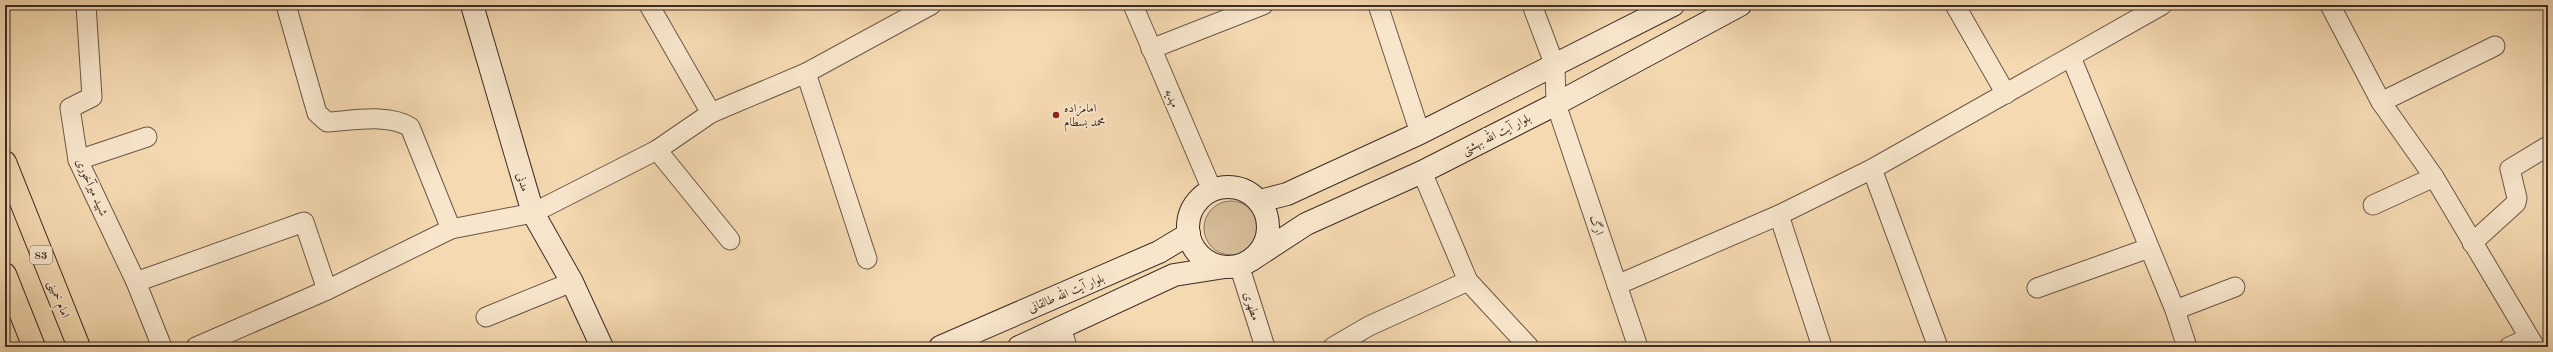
<svg xmlns="http://www.w3.org/2000/svg" width="2553" height="352" font-family="'Old Standard TT',Amiri,serif">
<rect width="100%" height="100%" fill="#f5d9b1"/>
<filter id="stains"><feTurbulence type="fractalNoise" baseFrequency=".005" numOctaves="4"/><feColorMatrix values="0 0 0 0 .2 0 0 0 0 .09 0 0 0 0 .02 0 0 0 .5 -.17"/></filter>
<radialGradient id="worn" r=".72"><stop offset=".6" stop-color="#630" stop-opacity="0"/><stop offset="1" stop-color="#630" stop-opacity=".3"/></radialGradient>
<!-- green -->
<circle fill="#d6bc99" stroke="#89745e" cx="1231" cy="228" r="27"/>
<g fill="none" stroke-linecap="round" stroke-linejoin="round">
<defs>
<g id="street">
<path d="M86,5L92,97L70,108L78,160L136,282L162,347"/>
<path d="M286,5L317,113L327,122C351,121 388,113 410,127L451,229"/>
<path d="M649,5L711,113"/>
<path d="M1133,5L1212,190"/>
<path d="M1378,5L1420,133"/>
<path d="M1532,5L1555,66L1556,104L1638,347"/>
<path d="M1955,5L2006,94"/>
<path d="M2330,5L2381,102L2434,177L2535,347"/>
<path d="M1151,49L1263,5"/>
<path d="M2071,57L2175,310L2187,347"/>
<path d="M806,73L867,259"/>
<path d="M2381,102L2495,46"/>
<path d="M657,150L730,240"/>
<path d="M78,160L147,137"/>
<path d="M1872,169L1938,347"/>
<path d="M1422,172L1468,281L1529,347"/>
<path d="M2373,205L2434,177"/>
<path d="M1779,215L1822,347"/>
<path d="M2472,243L2516,203L2517,198L2510,169L2548,146"/>
<path d="M1239,265L1265,347"/>
<path d="M136,282L304,222L327,290"/>
<path d="M1617,285L1779,215L1872,169L2162,5"/>
<path d="M2037,288L2149,248"/>
<path d="M2175,310L2235,287"/>
<path d="M486,317L572,282"/>
<path d="M1061,327L1067,347"/>
<path d="M196,347L327,290L451,229L533,213L657,150L711,113L806,73L931,5"/>
<path d="M1333,347L1369,326L1468,281"/>
<path d="M2509,347L2529,338"/>
</g>
<g id="secondary">
<path d="M472,5L533,213L572,282L602,347"/>
<circle cx="1228" cy="227" r="40"/>
<path d="M1260,201L1287,194L1420,133L1673,5"/>
<path d="M1251,260L1306,224L1422,172L1556,104L1740,5"/>
<path d="M940,347L1159,252L1189,234"/>
<path d="M1019,347L1174,275L1225,267"/>
</g>
<g id="highway">
<path d="M5,162L79,347"/>
<path d="M5,274L34,347"/>
</g>
</defs>
<!-- street casing -->
<use href="#street" stroke="#6a5747" stroke-width="21"/>
<!-- secondary casing -->
<use href="#secondary" stroke="#3c2c24" stroke-width="24"/>
<!-- highway casing -->
<use href="#highway" stroke="#3c2c24" stroke-width="24"/>
<!-- street -->
<use href="#street" stroke="#f8e6cc" stroke-width="19"/>
<!-- secondary -->
<use href="#secondary" stroke="#f8e6cc" stroke-width="22"/>
<!-- highway -->
<use href="#highway" stroke="#f5d9b1" stroke-width="22"/>
</g>
<!-- markers -->
<circle fill="#8f2418" stroke="#f8e6cc" stroke-width="1.5" cx="1056" cy="115" r="4"/>
<g text-anchor="middle" stroke-width="3.5" stroke-linejoin="round" paint-order="stroke">
<!-- shield labels -->
<rect fill="#f8e6cc" stroke="#746456" stroke-width="1" x="30" y="246" width="22" height="18" rx="3"/>
<g font-size="11" font-weight="bold" fill="#3c2c24">
<text x="41" y="259">83</text>
</g>
<!-- street labels -->
<g font-size="12" fill="#3c2c24" stroke="#f8e6cc">
<text transform="translate(1172 98) rotate(67)" y="4">مهدیه</text>
<text transform="translate(1496 134) rotate(-27)" y="4">بلوار آیت الله بهشتی</text>
<text transform="translate(523 182) rotate(73)" y="4">مدنی</text>
<text transform="translate(92 187) rotate(66)" y="4">شهید میرآخوری</text>
<text transform="translate(1597 225) rotate(71)" y="4">ارگ</text>
<text transform="translate(1066 293) rotate(-23)" y="4">بلوار آیت الله طالقانی</text>
<text transform="translate(59 299) rotate(68)" y="4">امام خمینی</text>
<text transform="translate(1252 306) rotate(72)" y="4">مطهری</text>
</g>
<!-- poi labels -->
<g font-size="12" fill="#3c2c24" stroke="#f8e6cc" text-anchor="start">
<text x="1064" y="112">امامزاده<tspan x="1064" dy="14">محمد بسطام</tspan></text>
</g>
</g>
<!-- margin -->
<rect width="2553" height="352" fill="none" stroke="#f5d9b1" stroke-width="20"/>
<rect x="6" y="6" width="2541" height="340" fill="none" stroke="#3c2c24" stroke-width="2"/>
<rect x="10" y="10" width="2533" height="332" fill="none" stroke="#3c2c24"/>
<rect width="100%" height="100%" filter="url(#stains)"/>
<rect width="100%" height="100%" fill="url(#worn)"/>
</svg>
